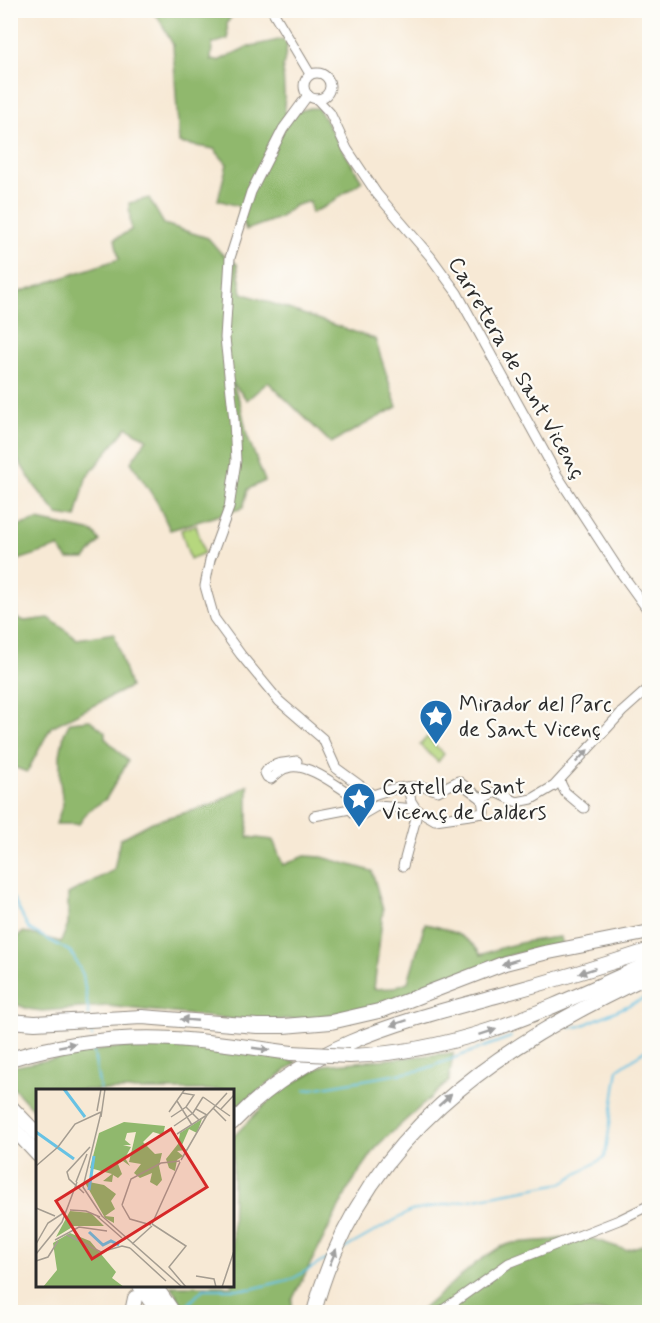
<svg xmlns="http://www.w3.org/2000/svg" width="660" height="1323" font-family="Mynerve,sans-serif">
<rect width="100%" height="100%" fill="#fdfcf7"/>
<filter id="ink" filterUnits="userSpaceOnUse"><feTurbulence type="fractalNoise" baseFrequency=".0167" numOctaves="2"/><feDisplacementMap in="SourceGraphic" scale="12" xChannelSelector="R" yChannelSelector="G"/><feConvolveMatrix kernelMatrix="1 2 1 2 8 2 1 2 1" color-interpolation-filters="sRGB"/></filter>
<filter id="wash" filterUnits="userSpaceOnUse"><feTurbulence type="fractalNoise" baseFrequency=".008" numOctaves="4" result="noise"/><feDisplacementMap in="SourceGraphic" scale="24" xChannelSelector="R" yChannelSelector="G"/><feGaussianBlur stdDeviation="1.35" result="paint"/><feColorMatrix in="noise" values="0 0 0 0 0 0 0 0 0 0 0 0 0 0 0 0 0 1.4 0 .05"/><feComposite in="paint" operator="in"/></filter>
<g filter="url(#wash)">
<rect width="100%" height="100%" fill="#f7e9d5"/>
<!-- green -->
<g fill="#b6d77e" stroke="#708154" stroke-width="1.5">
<path d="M196,525L204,553L190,559L181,530Z"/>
<path d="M427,737L444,754L438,762L420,745Z"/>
</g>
<!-- forest -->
<g fill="#90b86d" stroke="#5e724c" stroke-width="1.5">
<path d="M151,11H235L227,23L228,39L212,44L211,60L218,61L247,47L283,39L287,46L283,68L285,115L310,108H318L362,181L326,206L311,213L310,201L294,206L279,218L246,230L238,206L218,200L227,164L214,149L179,143L173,45L158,17Z"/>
<path d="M149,198L164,224L208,238L221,253L237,264L242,293L375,339L397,407L331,443L268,382L247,400L231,381L240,402L247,435L265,481L248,489L243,508L170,530L157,502L131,462L147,439L127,427L86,478L76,518L58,515L34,485L11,449L10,295L119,259L115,239L131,230L129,203Z"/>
<path d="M38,520L93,532L100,541L85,559H68L58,547L12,562L15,580L16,618L25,621L49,618L77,639L114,633L130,687L51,727L27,772L11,766L10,528Z"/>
<path d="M90,720L105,732V738L128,761L106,799L88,811L79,824H56L63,804L60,782V755L64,734L70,722Z"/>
<path d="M248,785V837L273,840L283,865L305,856L322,857L372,871L383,910L374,989L392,988L408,982L425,924C446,928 470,936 481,955C509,944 530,940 560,937L562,944L511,955L391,1003L314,1018L248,1021L108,1006L42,1011L28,1009L11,1002L10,941L24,932L61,942L68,924V894L114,870L120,839L152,822L212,805Z"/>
<path d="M149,1045C199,1046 249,1049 297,1062L246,1101L233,1116L232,1090H38L37,1114L11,1085V1067L106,1049Z"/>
<path d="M453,1053L449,1081L378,1145L350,1186L292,1300V1312H187L171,1286H232L233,1137L275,1094L324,1065Z"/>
<path d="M581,1235L626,1250L649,1243V1312H419L476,1263L500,1247L513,1243L552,1240Z"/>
</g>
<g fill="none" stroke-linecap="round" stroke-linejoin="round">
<!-- stream -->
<g stroke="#67c2e4" stroke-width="2">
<path d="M10,897L13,898L29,929L71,952L83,975L89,1016"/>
<path d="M90,1024L92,1037"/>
<path d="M569,1028L581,1026L650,996"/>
<path d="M93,1048L100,1090"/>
<path d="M305,1090L422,1070L511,1037"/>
<path d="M342,1250L411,1211L562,1183L605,1157L618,1069L650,1047"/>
<path d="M181,1312L203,1289H251L292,1279L327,1259"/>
</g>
</g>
</g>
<g filter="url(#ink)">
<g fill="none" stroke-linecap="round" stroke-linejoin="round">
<defs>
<g id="minor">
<path d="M272,10L310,74"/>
<circle cx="317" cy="86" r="13"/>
<path d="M308,95L283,129L251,192L230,258L225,338L234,420L236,461L229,508L210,560L205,586L214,618L241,655L279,701L323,739L336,768L373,795"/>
<path d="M317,99L330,113L347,149L377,194L430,256L457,293L557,475L619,570L650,613"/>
<path d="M297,761C286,763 271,762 265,773L267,777L271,779C276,775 281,769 287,768C306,761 337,786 353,796L350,809"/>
<path d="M560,782L565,792L584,808"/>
<path d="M408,787L411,801L416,809"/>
<path d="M373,795C393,788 417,782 438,791L458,781L482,799"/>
<path d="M482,799L496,792L517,802L532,799L554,786L622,712L650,687"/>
<path d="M377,806L416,809L435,820L484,813L482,799"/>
<path d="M350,809L358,817L377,806"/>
<path d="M314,816L350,809"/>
<path d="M403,866L416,818V809"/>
<path d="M440,1312L509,1263L619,1220L650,1205"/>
</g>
<g id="highway">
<path d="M10,1021L35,1023L142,1017L257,1026H283L331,1022L383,1010L505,963L544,953L650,932"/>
<path d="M349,1056C464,1052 547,1009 650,963"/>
<path d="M10,1059C63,1043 119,1036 174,1039C213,1041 253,1048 292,1053"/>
<path d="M10,1106L38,1135"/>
<path d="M232,1123C307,1045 396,1023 496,996C548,982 599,967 650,950"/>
<path d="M10,1125L38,1155"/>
<path d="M140,1286L158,1312"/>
<path d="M155,1286L173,1312"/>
<path d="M132,1312L135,1298"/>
<path d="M314,1312C360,1137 494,1048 650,975"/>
</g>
</defs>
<!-- minor casing -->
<use href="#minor" stroke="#918a80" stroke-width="11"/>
<!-- highway casing -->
<use href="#highway" stroke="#918a80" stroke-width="16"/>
<!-- minor -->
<use href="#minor" stroke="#fff" stroke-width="9"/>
<!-- highway -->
<use href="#highway" stroke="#fff" stroke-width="14"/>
<defs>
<path id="highway-bridge" d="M292,1053L349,1056"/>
</defs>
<!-- highway-bridge casing -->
<use href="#highway-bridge" stroke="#918a80" stroke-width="16" stroke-linecap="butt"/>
<!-- highway-bridge -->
<use href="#highway-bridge" stroke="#fff" stroke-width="14"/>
</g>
<!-- one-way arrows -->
<defs><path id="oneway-solid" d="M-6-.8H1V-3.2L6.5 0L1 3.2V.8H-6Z" transform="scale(1.5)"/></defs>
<g fill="#a0a0a0">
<use href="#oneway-solid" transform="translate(582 756) rotate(-46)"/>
<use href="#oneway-solid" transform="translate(510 962) rotate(163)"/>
<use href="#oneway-solid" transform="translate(587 971) rotate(162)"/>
<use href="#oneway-solid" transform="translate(189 1020) rotate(-175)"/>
<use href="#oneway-solid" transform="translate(399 1023) rotate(162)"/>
<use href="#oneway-solid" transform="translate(488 1032) rotate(-18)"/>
<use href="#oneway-solid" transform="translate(67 1045) rotate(-10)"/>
<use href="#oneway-solid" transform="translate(261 1049) rotate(8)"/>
<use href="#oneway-solid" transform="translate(445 1100) rotate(-42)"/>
<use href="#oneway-solid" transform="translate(333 1257) rotate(-67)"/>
</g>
</g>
<!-- icons -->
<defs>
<symbol id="sight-pin" viewBox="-11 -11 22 30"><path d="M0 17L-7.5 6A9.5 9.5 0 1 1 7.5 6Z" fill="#1f6fb2" stroke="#fdfcf7"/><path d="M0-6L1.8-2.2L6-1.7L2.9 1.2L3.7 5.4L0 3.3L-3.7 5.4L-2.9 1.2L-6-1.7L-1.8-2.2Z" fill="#fff"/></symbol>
</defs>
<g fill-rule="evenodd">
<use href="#sight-pin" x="417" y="697" width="38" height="52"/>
<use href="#sight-pin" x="340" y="780" width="38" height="52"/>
</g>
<g text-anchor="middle" stroke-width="4.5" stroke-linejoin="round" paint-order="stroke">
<!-- street labels -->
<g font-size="22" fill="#2b2b2b" stroke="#fdfcf7">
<text transform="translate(518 367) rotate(60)" y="8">Carretera de Sant Vicenç</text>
</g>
<!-- poi labels -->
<g font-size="22" fill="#2b2b2b" stroke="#fdfcf7" text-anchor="start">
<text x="459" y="711">Mirador del Parc<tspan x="459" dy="25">de Sant Vicenç</tspan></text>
<text x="382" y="794">Castell de Sant<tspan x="382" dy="25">Vicenç de Calders</tspan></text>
</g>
</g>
<!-- overview -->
<g transform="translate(36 1089)">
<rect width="198" height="198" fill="#f7e9d5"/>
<path d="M166,30L161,44L153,40L146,56L150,61L141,62L147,67L141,71L139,82L133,79L130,70L142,55L144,44ZM88,33L129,37L127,46L117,43L107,53L119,65L126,64L123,77L126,91L121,97L114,93L116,84L104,89L98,84L105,75L93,73L100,43L91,44L89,51L95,56H87L95,58L89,69L94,77L87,72L82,75L86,85L82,89L77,86L76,93L67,92L76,85L54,79L63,44ZM48,92L68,96L80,105L75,112L79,120L69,127L78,128V134L69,129ZM34,122L55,124L68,137H38L20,148ZM34,144L54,152L80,183L76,189L88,198H7L21,181L17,154Z" fill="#90b86d"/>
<path fill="none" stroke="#67c2e4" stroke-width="3" d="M28,0L49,28M0,43L38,70M53,101L58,67M53,143L67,156L75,152L83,156"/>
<path fill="none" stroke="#a59d91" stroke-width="1.5" d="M167,8L194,27M141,12L156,36M150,18L163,31M177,19L190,32M185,20L198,6M61,22L65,0M133,23L149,0M65,24L47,98L66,127L146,198M65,28L69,0M135,28L150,18L158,6L146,4M138,37L157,24L167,8M141,45L171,26L160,20M145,71L171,26L191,4M0,77L22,58L39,35L65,23M40,93L51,65M48,104L33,90L31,83L54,58M86,116L95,90L125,74L144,72M86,116L94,130L115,136M0,119L19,127M34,121L50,122L64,128M61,127L86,149M116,135L150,157L133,178L150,198M116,135L144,73M31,146L65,163L86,157L94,159M19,151L43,138L71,142M0,155L12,134L29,123M96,155L116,137M94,159L130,192M0,165L26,133L41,93M0,172L12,168L22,152M160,187L178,190L180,198M186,198L198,162"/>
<path fill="#d62828" fill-opacity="0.15" stroke="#d62828" stroke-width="3" d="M135,40L171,98L56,170L20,112Z"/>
<rect width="198" height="198" fill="none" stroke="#2b2b2b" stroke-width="3"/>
</g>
<!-- margin -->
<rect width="660" height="1323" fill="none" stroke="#fdfcf7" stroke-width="36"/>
</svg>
